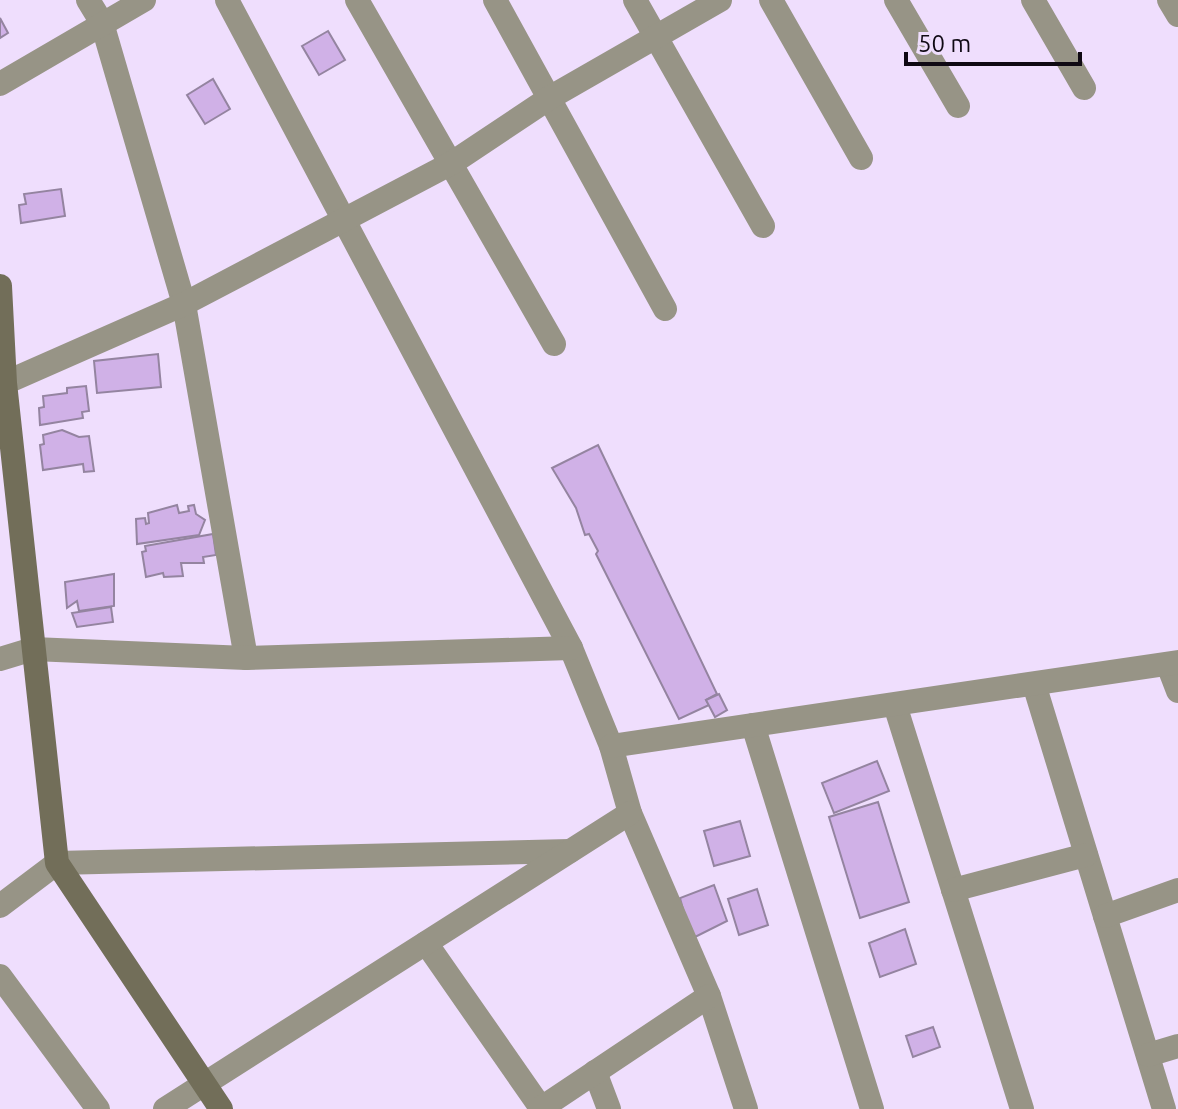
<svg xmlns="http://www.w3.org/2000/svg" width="1178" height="1109" font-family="Ubuntu,sans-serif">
<rect width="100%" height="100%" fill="#efdefd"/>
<!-- building -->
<g fill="#d0b1e7" stroke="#9484a0" stroke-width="2">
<path d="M0,18L8,33L0,38Z"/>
<path d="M328,31L345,60L319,75L302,46Z"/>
<path d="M213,79L230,109L205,124L187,95Z"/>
<path d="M61,189L65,216L21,223L19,205L26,204L24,194Z"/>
<path d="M158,354L161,387L97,393L94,361Z"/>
<path d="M86,386L89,411L82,412L83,418L40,425L39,408L44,407L43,396L67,393V388Z"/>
<path d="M62,430L79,437L89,436L94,471L84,472L83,464L43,470L40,445L44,444L43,435Z"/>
<path d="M598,445L717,694L706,700L709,705L679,719L596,554L598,551L589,534L585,535L576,508L552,468Z"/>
<path d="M177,505L179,513L189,511L188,506L194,505L196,514L205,520L199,535L137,544L136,519L145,518L146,524L149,523L148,513Z"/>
<path d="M213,534L216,555L203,557L204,563H181L183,576L164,577L163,573L146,577L142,552L146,551L145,546Z"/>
<path d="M114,574V606L79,611L77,601L67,608L65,582Z"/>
<path d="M111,607L113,622L77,627L72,613Z"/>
<path d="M719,694L727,710L715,717L706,700Z"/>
<path d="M877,761L889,791L834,813L822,783Z"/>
<path d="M878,802L909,902L860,918L829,817Z"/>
<path d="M740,821L750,856L714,866L704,831Z"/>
<path d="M714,885L727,921L691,939L680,898Z"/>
<path d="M757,889L768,925L739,935L728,899Z"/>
<path d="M905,929L916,964L880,977L869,943Z"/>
<path d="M933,1027L940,1047L913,1057L906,1036Z"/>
</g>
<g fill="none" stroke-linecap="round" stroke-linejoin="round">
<!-- street -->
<g stroke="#979486" stroke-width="24">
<path d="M88,0L102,23L184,304L246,658"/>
<path d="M227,0L571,648L611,746L630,813L709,996L746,1109"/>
<path d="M357,0L554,344"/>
<path d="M495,0L665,309"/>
<path d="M635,0L763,226"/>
<path d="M771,0L861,158"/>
<path d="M896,0L958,106"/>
<path d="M1033,0L1084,88"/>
<path d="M1169,0L1178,15"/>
<path d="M0,84L144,0"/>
<path d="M0,385L184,304L452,163L551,97L720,0"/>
<path d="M0,659L33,649L246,658L571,648"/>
<path d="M1168,665L1178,691"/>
<path d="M1034,684L1164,1109"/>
<path d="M895,705L1022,1109"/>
<path d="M753,725L872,1109"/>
<path d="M611,746L1178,662"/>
<path d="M953,890L1086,855"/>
<path d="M0,906L57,863L570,851"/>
<path d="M1105,916L1178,890"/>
<path d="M426,943L541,1108"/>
<path d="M0,976L98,1109"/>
<path d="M1148,1055L1178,1046"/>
<path d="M595,1072L609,1109"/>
<path d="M165,1109L630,813"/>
<path d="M540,1109L709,996"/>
</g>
<!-- secondary -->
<path stroke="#726e59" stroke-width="24" d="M0,286L5,383L57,863L221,1109"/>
</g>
<!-- scale -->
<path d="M906 52v12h174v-12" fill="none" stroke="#0f0913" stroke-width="4"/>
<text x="918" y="52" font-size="24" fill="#0f0913" stroke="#efdefd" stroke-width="6" paint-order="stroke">50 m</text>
</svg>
